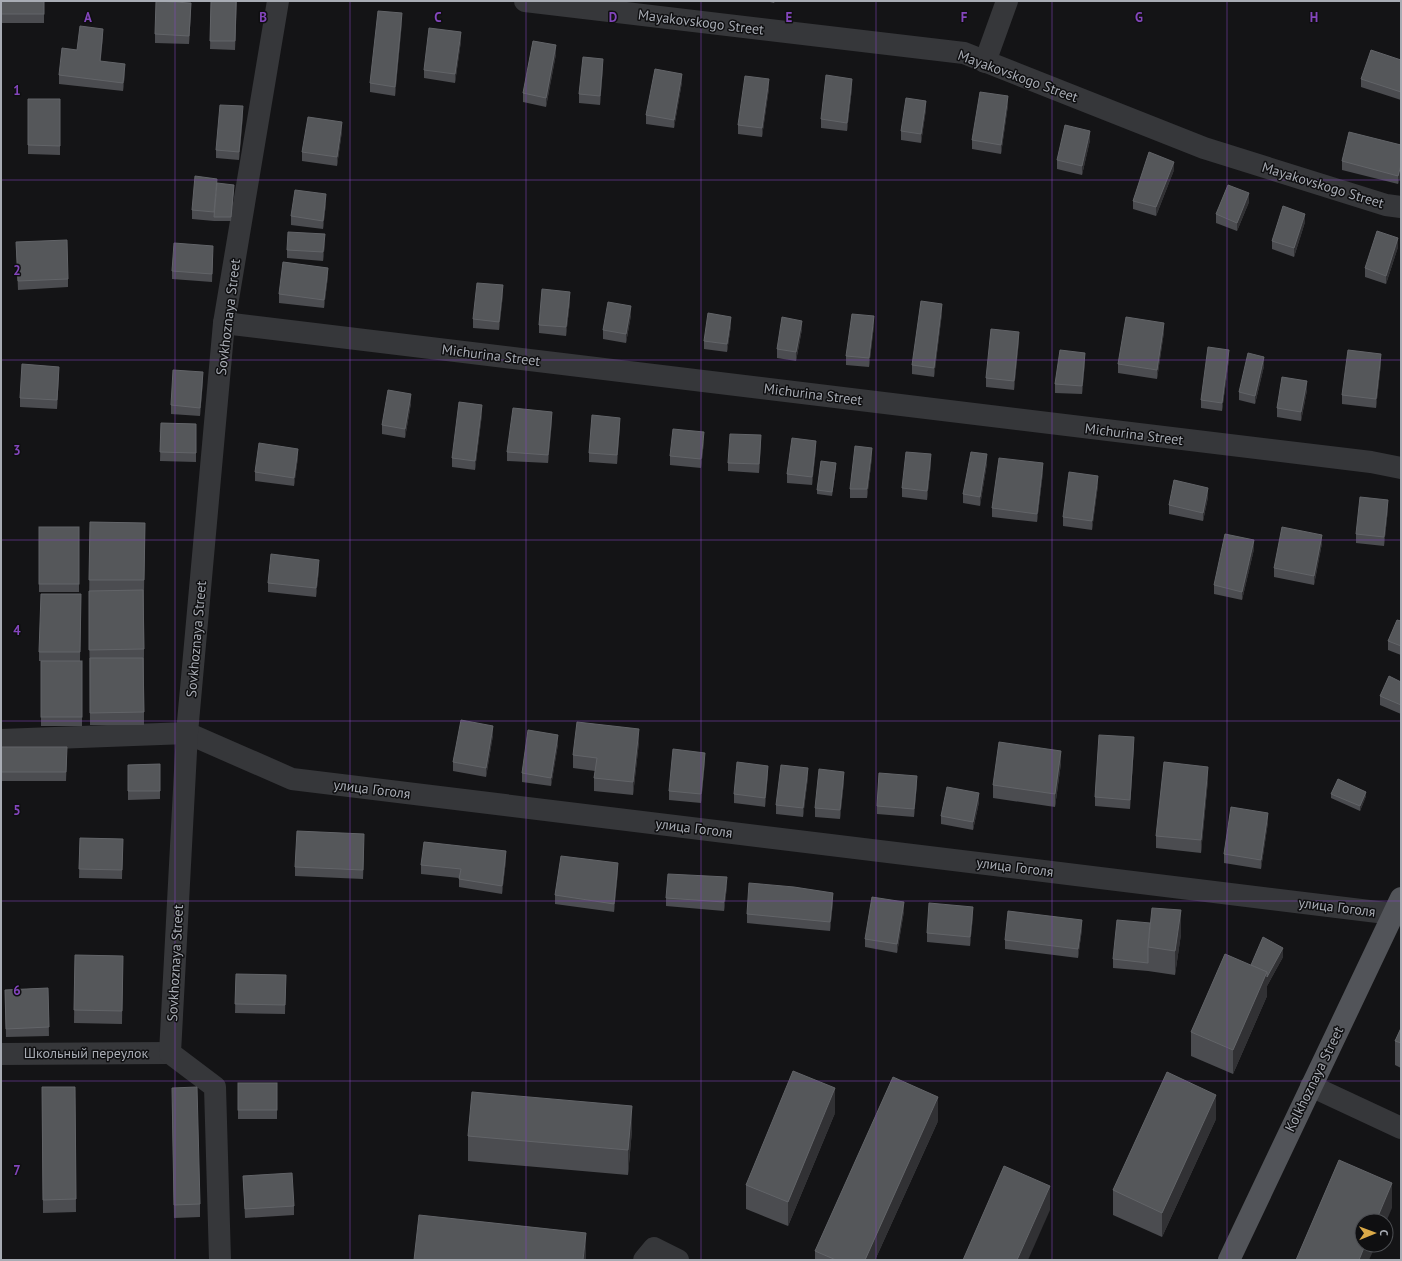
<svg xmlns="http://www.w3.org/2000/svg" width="1402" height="1261" font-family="'PT Sans',sans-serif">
<rect width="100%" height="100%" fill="#141416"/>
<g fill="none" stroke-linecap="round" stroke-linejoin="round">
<!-- minor -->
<g stroke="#36373a" stroke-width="22">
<path d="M525,1L964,53L1204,148L1386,205L1401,207"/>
<path d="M985,62L1007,1"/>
<path d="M224,323L1371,462L1401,468"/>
<path d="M1,740L187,733L292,779L1394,914"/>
<path d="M1,1054L170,1053"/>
<path d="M1311,1086L1401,1128"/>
<path d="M220,1260L215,1087L170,1053L187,733L224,323L278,1"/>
<path d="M644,1260L654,1248L678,1260"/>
</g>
<!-- major -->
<path stroke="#525459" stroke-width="22" d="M1229,1260L1401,898"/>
</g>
<!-- wall -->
<g fill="#4b4c50">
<rect x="1" y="1" width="43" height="22"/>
<path d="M211,1H237L235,50L210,49Z"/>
<path d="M766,1H775L774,3Z"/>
<path d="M191,12L189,44L155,43V34Z"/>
<path d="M402,22L395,96L370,92V83Z"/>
<path d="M103,37L100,61L125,73L123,91L59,84V75L77,50Z"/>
<path d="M461,41L455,83L424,78V70Z"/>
<path d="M556,54L546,107L523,102V93Z"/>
<path d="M1401,60V100L1361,87V79Z"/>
<path d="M603,68L600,105L579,103V94Z"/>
<path d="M682,82L674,128L646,124V115Z"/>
<path d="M769,88L762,137L738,134V125Z"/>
<path d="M852,88L847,131L821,128V119Z"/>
<path d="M28,99H60V155L28,154Z"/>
<path d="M1008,105L1001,154L972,149V140Z"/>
<path d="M926,109L921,143L901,140V131Z"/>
<path d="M243,115L239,160L216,158V150Z"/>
<path d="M342,131L337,166L302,161V152Z"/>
<path d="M1090,140L1082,175L1057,169V160Z"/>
<path d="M1401,145V174L1398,184L1342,170V161Z"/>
<path d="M1174,170L1156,216L1133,209V201Z"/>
<path d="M234,189L231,221H214L192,219V210Z"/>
<path d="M1249,202L1237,231L1216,223V214Z"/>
<path d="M326,203L323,229L291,225V216Z"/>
<path d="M1305,222L1294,257L1272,249V241Z"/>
<path d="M16,242L68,279V287L18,290Z"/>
<path d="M325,243L323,261L287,258V250Z"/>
<path d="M1398,247L1386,284L1365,277V268Z"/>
<path d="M213,254L212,282L172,279V271Z"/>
<path d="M328,276L324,308L279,303V294Z"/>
<path d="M503,294L499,330L473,328V319Z"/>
<path d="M570,301L566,336L539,333V325Z"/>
<path d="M942,313L934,377L912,374V365Z"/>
<path d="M631,315L626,343L603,339V330Z"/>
<path d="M731,325L727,352L704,349V341Z"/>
<path d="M874,325L869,367L846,365V356Z"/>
<path d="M802,329L796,361L777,358V349Z"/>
<path d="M1164,332L1157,379L1118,373V364Z"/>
<path d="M1019,340L1014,390L986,387V378Z"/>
<path d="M1229,359L1222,411L1201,408V400Z"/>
<path d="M1085,362L1082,394L1055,393V384Z"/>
<path d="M1381,363L1376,408L1342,404V395Z"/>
<path d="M1264,366L1255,404L1239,400V392Z"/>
<path d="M59,375L57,409L20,407V398Z"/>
<path d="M203,381L200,416L171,414V405Z"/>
<path d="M1307,390L1301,421L1277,417V408Z"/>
<path d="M411,403L405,438L382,434V425Z"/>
<path d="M482,414L475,470L452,467V458Z"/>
<path d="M552,421L548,463L507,461V452Z"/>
<path d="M161,423L196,424V462L160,461Z"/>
<path d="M620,426L617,464L589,462V453Z"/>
<path d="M704,441L701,468L670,465V456Z"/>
<path d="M761,444L759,473L728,471V463Z"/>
<path d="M816,449L812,485L787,483V474Z"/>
<path d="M298,457L294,486L255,481V472Z"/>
<path d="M872,457L867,498H850V489Z"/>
<path d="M931,463L927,500L902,497V488Z"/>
<path d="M987,463L980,506L963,503V494Z"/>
<path d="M836,467L832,496L817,494V490Z"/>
<path d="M1043,472L1037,522L992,517V508Z"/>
<path d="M1098,485L1092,530L1063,526V517Z"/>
<path d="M1208,497L1203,521L1169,514V505Z"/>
<path d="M1388,509L1384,546L1356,543V534Z"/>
<path d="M90,522L145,523L144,593V725H90L89,604Z"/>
<rect x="39" y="527" width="40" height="65"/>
<path d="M1322,543L1314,585L1274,577V568Z"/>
<path d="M1254,549L1242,600L1214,594V585Z"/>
<path d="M319,569L316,597L268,592V583Z"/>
<path d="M81,594L80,661H39V652Z"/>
<path d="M1401,621V655L1388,650V641Z"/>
<rect x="41" y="661" width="41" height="65"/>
<path d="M1401,682V714L1380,705V696Z"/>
<path d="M493,735L486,777L453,771V762Z"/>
<path d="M639,742L633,795L594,791V778L595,771L573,768V755Z"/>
<path d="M558,744L551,786L522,782V773Z"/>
<path d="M1134,746L1130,809L1095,806V797Z"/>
<path d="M1,747L67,756L66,781H1Z"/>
<path d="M705,761L701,803L669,800V791Z"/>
<path d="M1061,763L1055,807L993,798V785Z"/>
<path d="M160,764V799L128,800V765Z"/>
<path d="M768,774L765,807L734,803V794Z"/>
<path d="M808,777L803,817L776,814V805Z"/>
<path d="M1208,780L1201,853L1156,848V836Z"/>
<path d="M844,781L840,819L815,817V808Z"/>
<path d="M917,784L914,817L877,814V806Z"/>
<path d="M1331,794L1366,796L1360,811L1331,798Z"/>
<path d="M979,802L973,830L941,824V816Z"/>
<path d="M1268,822L1261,869L1224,863V854Z"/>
<path d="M80,838L123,839L122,879L79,878Z"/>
<path d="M364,843L363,879L295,876V867Z"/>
<path d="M506,860L502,894L459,887V878L421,874V865Z"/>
<path d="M618,871L614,912L555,904V895Z"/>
<path d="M727,886L724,911L666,906V898Z"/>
<path d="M833,902L830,931L747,923V914Z"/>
<path d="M904,911L897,953L865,947V939Z"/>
<path d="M973,916L970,946L927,942V933Z"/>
<path d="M1082,929L1078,958L1005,949V940Z"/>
<path d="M1181,934L1175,975L1148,971L1113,968V959Z"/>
<path d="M75,955L123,956L122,1024L74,1023Z"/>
<path d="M1283,957L1267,986V996L1233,1074L1191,1056V1032L1251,965Z"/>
<path d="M236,974L286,975L285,1014L235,1013Z"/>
<path d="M48,988L49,1036L6,1037L5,990Z"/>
<path d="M1401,1028V1068L1395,1065V1041Z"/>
<rect x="238" y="1083" width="39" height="36"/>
<path d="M42,1087H75L76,1212L43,1213Z"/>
<path d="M172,1101L200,1204V1217L174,1218Z"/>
<path d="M835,1113L788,1226L746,1209V1185Z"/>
<path d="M1216,1119L1162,1237L1113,1215V1190Z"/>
<path d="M938,1121L875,1260H815V1251Z"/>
<path d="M632,1130L628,1175L468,1161V1136Z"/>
<path d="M243,1176L294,1206V1215L245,1218Z"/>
</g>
<!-- shaded-wall -->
<g fill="#313134">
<path d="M191,3V12L189,44V36Z"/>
<path d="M402,13V22L395,96V87Z"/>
<path d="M103,29V37L100,70V61Z"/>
<path d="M461,32V41L455,83V74Z"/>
<path d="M556,45V54L546,107V98Z"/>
<path d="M603,59V68L600,105V96Z"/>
<path d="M125,64V73L123,91V83Z"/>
<path d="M682,74V82L674,128V120Z"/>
<path d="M769,79V88L762,137V128Z"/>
<path d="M852,79V88L847,131V123Z"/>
<path d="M1008,96V105L1001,154V145Z"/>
<path d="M926,101V109L921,143V134Z"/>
<path d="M243,106V115L239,160V152Z"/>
<path d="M342,122V131L337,166V157Z"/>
<path d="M1090,131V140L1082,175V166Z"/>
<path d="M1174,162V170L1156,216V207Z"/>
<path d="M1401,165V174L1398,184V176Z"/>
<path d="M1249,193V202L1237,231V223Z"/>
<path d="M326,194V203L323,229V221Z"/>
<path d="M1305,214V222L1294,257V248Z"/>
<path d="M325,234V243L323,261V252Z"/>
<path d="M1398,238V247L1386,284V276Z"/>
<path d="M328,268V276L324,308V300Z"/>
<path d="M503,285V294L499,330V322Z"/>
<path d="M570,292V301L566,336V327Z"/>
<path d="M942,304V313L934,377V368Z"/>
<path d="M631,306V315L626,343V334Z"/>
<path d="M874,316V325L869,367V358Z"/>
<path d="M731,317V325L727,352V344Z"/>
<path d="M802,321V329L796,361V352Z"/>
<path d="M1164,323V332L1157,379V370Z"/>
<path d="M1019,332V340L1014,390V381Z"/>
<path d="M1229,350V359L1222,411V403Z"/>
<path d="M1085,353V362L1082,394V386Z"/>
<path d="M1381,354V363L1376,408V399Z"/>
<path d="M1264,357V366L1255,404V396Z"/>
<path d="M59,367V375L57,409V400Z"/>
<path d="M203,372V381L200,416V408Z"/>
<path d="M1307,381V390L1301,421V412Z"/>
<path d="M411,394V403L405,438V429Z"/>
<path d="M482,405V414L475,470V461Z"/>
<path d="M552,412V421L548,463V455Z"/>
<path d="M620,418V426L617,464V455Z"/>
<path d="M704,432V441L701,468V459Z"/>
<path d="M761,435V444L759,473V464Z"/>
<path d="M816,441V449L812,485V477Z"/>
<path d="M872,448V457L867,498V489Z"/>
<path d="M298,449V457L294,486V478Z"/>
<path d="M931,454V463L927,500V491Z"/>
<path d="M987,454V463L980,506V497Z"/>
<path d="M836,463V467L832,496V492Z"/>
<path d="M1043,463V472L1037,522V514Z"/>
<path d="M1098,476V485L1092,530V521Z"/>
<path d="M1208,488V497L1203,521V513Z"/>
<path d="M1388,500V509L1384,546V537Z"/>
<path d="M1322,535V543L1314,585V576Z"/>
<path d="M1254,540V549L1242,600V592Z"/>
<path d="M319,560V569L316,597V588Z"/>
<path d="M493,726V735L486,777V768Z"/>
<path d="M639,729V742L633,795V782Z"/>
<path d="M558,735V744L551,786V778Z"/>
<path d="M1134,737V746L1130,809V800Z"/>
<path d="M1061,751V763L1055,807V794Z"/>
<path d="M705,753V761L701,803V794Z"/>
<path d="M768,766V774L765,807V798Z"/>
<path d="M1208,767V780L1201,853V840Z"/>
<path d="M808,768V777L803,817V808Z"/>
<path d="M844,772V781L840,819V810Z"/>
<path d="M917,776V784L914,817V809Z"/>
<path d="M1366,792V796L1360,811V806Z"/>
<path d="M979,793V802L973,830V822Z"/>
<path d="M1268,813V822L1261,869V860Z"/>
<path d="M364,834V843L363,879V870Z"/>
<path d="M506,851V860L502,894V886Z"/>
<path d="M618,863V871L614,912V904Z"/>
<path d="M727,877V886L724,911V902Z"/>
<path d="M833,893V902L830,931V922Z"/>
<path d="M904,902V911L897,953V944Z"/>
<path d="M973,907V916L970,946V937Z"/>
<path d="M1181,910V934L1175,975V951Z"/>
<path d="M1082,920V929L1078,958V949Z"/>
<path d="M1283,948V957L1267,986V996L1233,1074V1050L1267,972Z"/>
<path d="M835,1088V1113L788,1226V1202Z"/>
<path d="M1216,1095V1119L1162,1237V1213Z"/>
<path d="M938,1097V1121L875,1260H865Z"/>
<path d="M632,1106V1130L628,1175V1150Z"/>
<path d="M1392,1183V1208L1386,1222V1221H1376Z"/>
<path d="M1050,1186V1210L1028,1260H1017Z"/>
<path d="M586,1233V1260H583Z"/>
<path d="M1365,1245H1376L1369,1260H1359Z"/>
</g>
<!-- building -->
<g fill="#55575a" stroke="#626468">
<rect x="1" y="1" width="43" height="13"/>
<path d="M156,1L191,3L189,36L155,34Z"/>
<path d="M211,1H236L235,41H210Z"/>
<path d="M378,11L402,13L395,87L370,83Z"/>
<path d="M80,26L103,29L100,61L125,64L123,83L59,75L62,48L77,50Z"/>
<path d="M429,28L461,32L455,74L424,70Z"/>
<path d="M533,41L556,45L546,98L523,93Z"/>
<path d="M1371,50L1401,60V92L1361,79Z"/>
<path d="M583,57L603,59L600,96L579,94Z"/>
<path d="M655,69L682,74L674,120L646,115Z"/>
<path d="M826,75L852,79L847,123L821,119Z"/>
<path d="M745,76L769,79L762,128L738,125Z"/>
<path d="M980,92L1008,96L1001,145L972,140Z"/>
<path d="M906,98L926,101L921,134L901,131Z"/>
<path d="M28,99H60V146L28,145Z"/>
<path d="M220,105L243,106L239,152L216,150Z"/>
<path d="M308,117L342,122L337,157L302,152Z"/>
<path d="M1065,125L1090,131L1082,166L1057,160Z"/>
<path d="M1349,132L1401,145V165L1398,176L1342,161Z"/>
<path d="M1149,152L1174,162L1156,207L1133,201Z"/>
<path d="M195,176L217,179L214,212L192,210Z"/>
<path d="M217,183L234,185L231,217H214Z"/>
<path d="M1228,185L1249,193L1237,223L1216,214Z"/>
<path d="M295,190L326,194L323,221L291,216Z"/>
<path d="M1283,206L1305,214L1294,248L1272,241Z"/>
<path d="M1377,231L1398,238L1386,276L1365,268Z"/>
<path d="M288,232L325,234L323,252L287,250Z"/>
<path d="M67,240L68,279L18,281L16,242Z"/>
<path d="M174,243L213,246L212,274L172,271Z"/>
<path d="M283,262L328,268L324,300L279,294Z"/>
<path d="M477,283L503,285L499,322L473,319Z"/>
<path d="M542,289L570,292L566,327L539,325Z"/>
<path d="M921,301L942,304L934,368L912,365Z"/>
<path d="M608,302L631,306L626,334L603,330Z"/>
<path d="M708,313L731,317L727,344L704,341Z"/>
<path d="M852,314L874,316L869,358L846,356Z"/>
<path d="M782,317L802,321L796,352L777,349Z"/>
<path d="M1126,317L1164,323L1157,370L1118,364Z"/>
<path d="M991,329L1019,332L1014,381L986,378Z"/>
<path d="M1208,347L1229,350L1222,403L1201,400Z"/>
<path d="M1060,350L1085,353L1082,386L1055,384Z"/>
<path d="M1348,350L1381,354L1376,399L1342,395Z"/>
<path d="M1248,353L1264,357L1255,396L1239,392Z"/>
<path d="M22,364L59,367L57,400L20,398Z"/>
<path d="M173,370L203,372L200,408L171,405Z"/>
<path d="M1282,377L1307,381L1301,412L1277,408Z"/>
<path d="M388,390L411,394L405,429L382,425Z"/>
<path d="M459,402L482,405L475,461L452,458Z"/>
<path d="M513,408L552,412L548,455L507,452Z"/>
<path d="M592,415L620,418L617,455L589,453Z"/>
<path d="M161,423L196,424V453L160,452Z"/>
<path d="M673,429L704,432L701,459L670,456Z"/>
<path d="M730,434L761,435L759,464L728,463Z"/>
<path d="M792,438L816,441L812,477L787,474Z"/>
<path d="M259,443L298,449L294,478L255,472Z"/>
<path d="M855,446L872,448L867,489H850Z"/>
<path d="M906,452L931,454L927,491L902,488Z"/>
<path d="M971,452L987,454L980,497L963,494Z"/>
<path d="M999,458L1043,463L1037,514L992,508Z"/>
<path d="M821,461L836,463L832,492L817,490Z"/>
<path d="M1069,472L1098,476L1092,521L1063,517Z"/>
<path d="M1174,480L1208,488L1203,513L1169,505Z"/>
<path d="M1360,497L1388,500L1384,537L1356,534Z"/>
<path d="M90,522L145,523L144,580H89Z"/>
<rect x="39" y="527" width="40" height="57"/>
<path d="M1282,527L1322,535L1314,576L1274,568Z"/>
<path d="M1225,534L1254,540L1242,592L1214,585Z"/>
<path d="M271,554L319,560L316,588L268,583Z"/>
<path d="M143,590L144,649L89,650V591Z"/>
<path d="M41,594H81L80,652H39Z"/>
<path d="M1397,620L1401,621V646L1388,641Z"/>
<path d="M90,658H143L144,712L90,713Z"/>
<rect x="41" y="661" width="41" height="56"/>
<path d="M1389,676L1401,682V705L1380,696Z"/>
<path d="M461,720L493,726L486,768L453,762Z"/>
<path d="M577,722L639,729L633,782L594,778L597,758L573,755Z"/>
<path d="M528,730L558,735L551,778L522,773Z"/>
<path d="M1099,735L1134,737L1130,800L1095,797Z"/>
<path d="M999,742L1061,751L1055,794L993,785Z"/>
<path d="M1,747H67L66,772H1Z"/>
<path d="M673,749L705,753L701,794L669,791Z"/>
<path d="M737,762L768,766L765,798L734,794Z"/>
<path d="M1164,762L1208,767L1201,840L1156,836Z"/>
<path d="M160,764V791H128V765Z"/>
<path d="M781,765L808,768L803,808L776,805Z"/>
<path d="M819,769L844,772L840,810L815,808Z"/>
<path d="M879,773L917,776L914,809L877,806Z"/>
<path d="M1338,779L1366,792L1360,806L1331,794Z"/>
<path d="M947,787L979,793L973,822L941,816Z"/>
<path d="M1231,807L1268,813L1261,860L1224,854Z"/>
<path d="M297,831L364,834L363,870L295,867Z"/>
<path d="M80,838L123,839L122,870L79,869Z"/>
<path d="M424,842L506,851L502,886L459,879L461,869L421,865Z"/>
<path d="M561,856L618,863L614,904L555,895Z"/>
<path d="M668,874L727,877L724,902L666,898Z"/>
<path d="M749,883L794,887L833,893L830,922L747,914Z"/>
<path d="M872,897L904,902L897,944L865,939Z"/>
<path d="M929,903L973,907L970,937L927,933Z"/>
<path d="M1152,908L1181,910L1175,951L1148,947Z"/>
<path d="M1008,911L1082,920L1078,949L1005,940Z"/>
<path d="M1117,920L1150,923L1148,947V963L1113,959Z"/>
<path d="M1263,937L1283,948L1267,977V972L1251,965Z"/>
<path d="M1225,954L1267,972L1233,1050L1191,1032Z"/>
<path d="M75,955L123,956L122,1011L74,1010Z"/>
<path d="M236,974L286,975L285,1005L235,1004Z"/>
<path d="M48,988L49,1027L6,1029L5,990Z"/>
<path d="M1401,1028V1043L1395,1041Z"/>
<path d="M793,1071L835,1088L788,1202L746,1185Z"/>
<path d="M1167,1072L1216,1095L1162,1213L1113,1190Z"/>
<path d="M893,1077L938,1097L865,1260H836L815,1251Z"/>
<rect x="238" y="1083" width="39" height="27"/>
<path d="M42,1087H75L76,1199L43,1200Z"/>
<path d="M197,1087L200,1204L174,1205L172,1088Z"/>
<path d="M472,1092L632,1106L628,1150L468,1136Z"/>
<path d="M1339,1160L1392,1183L1376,1221H1362V1245H1365L1359,1260H1296Z"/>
<path d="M1004,1166L1050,1186L1017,1260H963Z"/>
<path d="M292,1173L294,1206L245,1209L243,1176Z"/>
<path d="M419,1215L586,1233L583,1260H414Z"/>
</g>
<!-- grid -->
<path fill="none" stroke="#8446bd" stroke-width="1" stroke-opacity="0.55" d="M175,1V1260M350,1V1260M526,1V1260M701,1V1260M876,1V1260M1052,1V1260M1227,1V1260M1,180H1401M1,360H1401M1,540H1401M1,721H1401M1,901H1401M1,1081H1401"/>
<g text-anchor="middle" stroke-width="3" stroke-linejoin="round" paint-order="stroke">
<!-- street labels -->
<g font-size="14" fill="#a8acb4" stroke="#0f0f11">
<text transform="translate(701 22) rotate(7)" y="5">Mayakovskogo Street</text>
<text transform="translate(1018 76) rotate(20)" y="5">Mayakovskogo Street</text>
<text transform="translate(1323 185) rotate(17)" y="5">Mayakovskogo Street</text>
<text transform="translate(228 317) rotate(-83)" y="5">Sovkhoznaya Street</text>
<text transform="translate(491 355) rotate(7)" y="5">Michurina Street</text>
<text transform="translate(813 394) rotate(7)" y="5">Michurina Street</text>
<text transform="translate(1134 434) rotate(7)" y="5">Michurina Street</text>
<text transform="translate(196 639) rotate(-85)" y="5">Sovkhoznaya Street</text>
<text transform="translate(372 789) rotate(7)" y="5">улица Гоголя</text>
<text transform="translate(694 828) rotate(7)" y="5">улица Гоголя</text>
<text transform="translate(1015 867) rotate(7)" y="5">улица Гоголя</text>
<text transform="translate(1337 907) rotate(7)" y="5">улица Гоголя</text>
<text transform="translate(175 963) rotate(-87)" y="5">Sovkhoznaya Street</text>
<text x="86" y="1058">Школьный переулок</text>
<text transform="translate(1314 1079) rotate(-64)" y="5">Kolkhoznaya Street</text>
</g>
</g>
<g font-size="13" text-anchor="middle" font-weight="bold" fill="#8446bd" stroke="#0f0f11" stroke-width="3" stroke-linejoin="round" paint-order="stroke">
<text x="88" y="22">A</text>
<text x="263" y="22">B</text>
<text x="438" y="22">C</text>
<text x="613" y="22">D</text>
<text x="789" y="22">E</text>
<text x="964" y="22">F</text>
<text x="1139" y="22">G</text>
<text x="1314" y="22">H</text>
<text x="17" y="95">1</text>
<text x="17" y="275">2</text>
<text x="17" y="455">3</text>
<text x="17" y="635">4</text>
<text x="17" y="815">5</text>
<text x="17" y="995">6</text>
<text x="17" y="1175">7</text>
</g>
<!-- border -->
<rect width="1402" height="1261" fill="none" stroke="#a8acb4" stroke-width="4"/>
<!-- north arrow -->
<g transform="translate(1374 1233) rotate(89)"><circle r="19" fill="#0f0f11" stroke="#4c4e52"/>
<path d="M0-3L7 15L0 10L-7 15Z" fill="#daa948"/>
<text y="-6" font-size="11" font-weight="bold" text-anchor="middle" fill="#a8acb4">С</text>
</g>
</svg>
